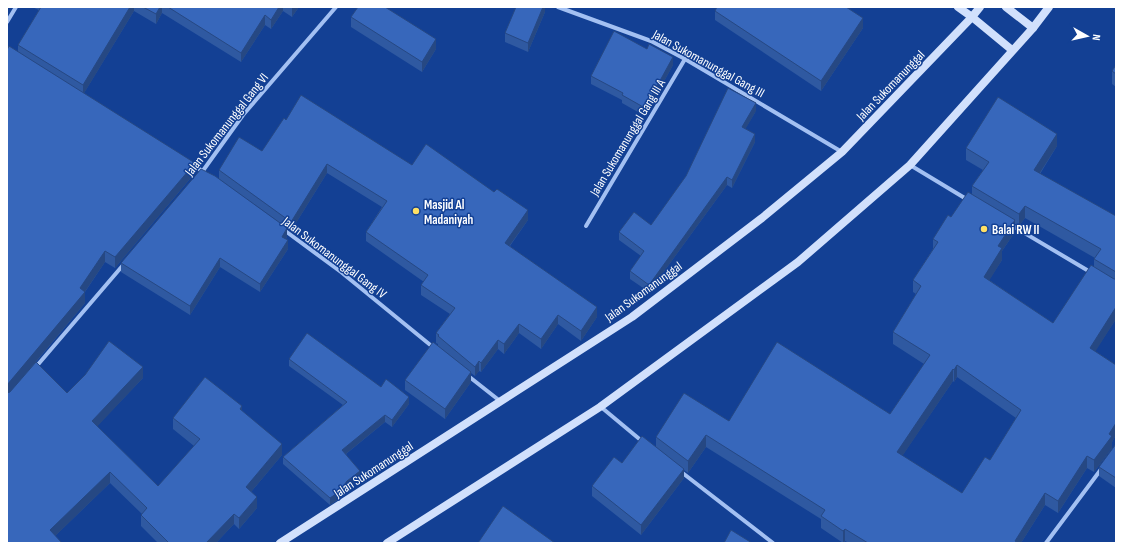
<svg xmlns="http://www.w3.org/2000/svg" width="1123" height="550" font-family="'Sofia Sans Condensed',sans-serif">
<rect width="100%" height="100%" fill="#134094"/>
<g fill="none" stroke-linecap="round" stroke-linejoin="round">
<!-- street -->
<g stroke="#a3c0f2" stroke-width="4">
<path d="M558,7L651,41L685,59L842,152"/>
<path d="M7,22L16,7"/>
<path d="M191,164L204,172"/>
<path d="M910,165L968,200"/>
<path d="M202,172L243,115L336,7"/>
<path d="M1011,225L1092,273"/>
<path d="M586,226L685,59"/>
<path d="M284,230L341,272L434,348"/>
<path d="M35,368L124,264"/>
<path d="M467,375L500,401"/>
<path d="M601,407L643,442"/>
<path d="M680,471L773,543"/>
<path d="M1046,543L1102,468"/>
</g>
<!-- secondary -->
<g stroke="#d1e0fc" stroke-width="8">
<path d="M958,7L972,17L1012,50"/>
<path d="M1006,7L1033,28"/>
<path d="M280,543L632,317L762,218L842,152L972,17L980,7"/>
<path d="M387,543L600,407L798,262L910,165L1033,28L1049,7"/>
</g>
</g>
<!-- wall -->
<g fill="#2f59a1" fill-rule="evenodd">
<path d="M32,7H299L292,17L283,11L271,29L265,25L241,62L162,13L156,24L134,11L84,93L195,173L115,268L105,262L85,292V303L36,362L67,393L143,378L97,426L158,486L194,446L173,429V418L242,412L282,455L251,492L257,508L239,529L234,524L216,543H158L141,526V515L142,514L110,483L55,536L7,543L18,45L39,10Z"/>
<path d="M545,7V12L528,52L505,42V33Z"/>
<path d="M715,11L863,28L821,91L715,20Z"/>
<path d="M351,17L436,49L422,72L351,27Z"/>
<path d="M673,65L645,116L622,103V100L591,84V76Z"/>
<path d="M1116,65V87L1112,84V71Z"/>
<path d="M756,111L745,129L755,142L732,188L727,185L649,292L630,279V271L641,256L619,240V232L651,225Z"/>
<path d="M286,120L412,165L528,220L510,246L597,317L581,341L558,324L541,349L519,333L504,354L498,349L481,372L479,371L475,376L471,373V382L445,419L405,390V380L438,345V344L436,343V333L450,314L421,295V285L424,282L366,241V232L382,207L327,173L291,231L219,179V170L262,151Z"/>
<path d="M1057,146L1040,174L1116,216V319L1095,351L1116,365V435L1112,442V448L1094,472L1087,468L1058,513L1045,505L1021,543H849L845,541L843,543L821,528V519L706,447L688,473L684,470V478L641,535L592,496V486L622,463L656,448V437L729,421L890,414L924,364L893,344V332L916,294L913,292V280L933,249V239L951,217L972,194V186L983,170L966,160V148ZM1025,218L1095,258L1094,259V267L1053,323L989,280L1002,260V251L1015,232V224L1019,226ZM957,377L1016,418L990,460L962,493L902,456L953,381L954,382Z"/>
<path d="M287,237L286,239L288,249L260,292L220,267L190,315L121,272V263Z"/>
<path d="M289,359L381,387L409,404L392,427L385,422L346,454L360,478L347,488L339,499L330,505L283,464V457L343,405L289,366Z"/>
<path d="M1116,444V488L1099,476V467Z"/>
</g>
<!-- shaded-wall -->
<g fill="#264883">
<path d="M130,7H134V11L83,95V85Z"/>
<path d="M160,7H162V13L156,24V14Z"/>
<path d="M279,7H283V11L271,29V20Z"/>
<path d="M293,7H299L292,17V8Z"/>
<path d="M543,7H545V12L528,52V43Z"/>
<path d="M265,15V25L241,62V53Z"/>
<path d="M863,18V28L821,91V81Z"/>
<path d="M436,39V49L422,72V62Z"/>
<path d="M673,57V65L645,116V108Z"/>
<path d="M756,103V111L742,135V127Z"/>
<path d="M755,134V142L732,188V180Z"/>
<path d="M1057,134V146L1034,182V170Z"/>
<path d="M195,163V173L115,268V257Z"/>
<path d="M327,164V173L291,231V222Z"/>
<path d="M727,177V185L649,292V285Z"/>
<path d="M1025,206V218L1019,226V214Z"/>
<path d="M528,210V220L505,252V243Z"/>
<path d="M1015,220V232L1002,251V260L984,289V277L998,246Z"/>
<path d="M287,228V237L282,245V237Z"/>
<path d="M288,240V249L260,292V284Z"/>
<path d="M105,251V262L82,296L85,292V303L7,396V385L80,288Z"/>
<path d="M220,258V267L190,315V306Z"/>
<path d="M597,307V317L581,341V331Z"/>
<path d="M1116,307V319L1090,360V348Z"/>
<path d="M558,315V324L541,349V339Z"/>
<path d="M519,324V333L504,354V344Z"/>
<path d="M498,340V349L481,372V363Z"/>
<path d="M479,361V371L475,376V367Z"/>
<path d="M957,365V377L954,382V370Z"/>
<path d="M143,367V378L92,432V421Z"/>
<path d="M953,369V381L897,464V452Z"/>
<path d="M471,372V382L445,419V409Z"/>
<path d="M409,397V404L392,427V420Z"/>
<path d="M242,406V417L240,409Z"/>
<path d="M385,415V422L342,457V450Z"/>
<path d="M1116,423V435L1112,442V448L1094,472V460L1109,434Z"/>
<path d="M706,435V447L688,473V461Z"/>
<path d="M282,444V455L246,498V487Z"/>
<path d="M1087,456V468L1058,513V501Z"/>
<path d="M684,469V478L641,535V525Z"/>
<path d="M360,471V478L347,488L339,499L330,505V498L347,481Z"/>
<path d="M110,472V483L50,541V530Z"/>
<path d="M1045,493V505L1021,543H1015V541Z"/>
<path d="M257,497V508L239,529V518Z"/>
<path d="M234,514V524L216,543H206Z"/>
<path d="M845,529V541L843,543V531Z"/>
</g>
<!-- building -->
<g fill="#3767bb" stroke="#264883" fill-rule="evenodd">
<path d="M41,7H130L83,85L18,45Z"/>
<path d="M143,7H160L156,14Z"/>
<path d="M168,7H279L271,20L265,15L241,53Z"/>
<path d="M358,7H385L436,39L422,62L351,17Z"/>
<path d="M516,7H543L528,43L505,33Z"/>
<path d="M717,7H846L863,18L821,81L715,11Z"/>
<path d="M614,31L647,49L649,44L673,57L645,108L622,95L623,93L591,76Z"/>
<path d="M9,46L195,163L115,257L105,251L80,288L85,292L7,385V50Z"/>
<path d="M1116,65V74L1112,71Z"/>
<path d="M728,88L756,103L742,127L755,134L732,180L727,177L649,285L630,271L644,251L619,232L634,212L651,225L686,176Z"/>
<path d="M301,95L412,165L426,144L494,192L497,189L528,210L505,243L597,307L581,331L558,315L541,339L519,324L504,344L498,340L481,363L479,361L475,367L438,336L439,335L436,333L455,308L421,285L428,275L366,232L387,201L327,164L291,222L219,170L239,137L262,151L284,118L286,120Z"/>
<path d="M998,97L1057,134L1034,170L1116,216V272L1094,259L1101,249L1025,206L1019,214L972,186L989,162L966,148Z"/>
<path d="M201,169L215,176L287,228L282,237L288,240L260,284L220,258L190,306L121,263Z"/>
<path d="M968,192L1015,220L998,246L1002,248L984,277L1053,323L1091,265L1114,279H1116V307L1090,348L1116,365V423L1109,434L1112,436L1094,460L1087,456L1058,501L1045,493L1015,541L1018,543H868L845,529L843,531L821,516L825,510L706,435L688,461L656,437L684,393L729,421L777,342L890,414L930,355L893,332L921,286L913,280L938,242L933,239L948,215L951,217ZM957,365L1021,410L990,460L985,457L962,493L897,452L953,369L954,370Z"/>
<path d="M307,333L381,387L386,379L409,397L392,420L385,415L342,450L360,471L347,481L339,492L330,498L283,457L347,402L289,359Z"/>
<path d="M109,341L143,367L92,421L158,486L200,439L173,418L205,377L242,406L240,409L282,444L246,487L257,497L239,518L234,514L206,543H169L141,515L147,508L110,472L50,530L62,543H7V393L10,392L36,362L67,393L85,375Z"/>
<path d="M433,342L471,372L445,409L405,380Z"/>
<path d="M642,436L684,469L641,525L592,486L614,457L622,463Z"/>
<path d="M1116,444V478L1099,467Z"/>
<path d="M503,506L555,543H478Z"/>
<path d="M731,530L752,543H724Z"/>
</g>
<!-- markers -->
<g fill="#ffe064" stroke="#134094" stroke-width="1.5">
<circle cx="416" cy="211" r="4"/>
<circle cx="984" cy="229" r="4"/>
</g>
<g text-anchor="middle" stroke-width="3" stroke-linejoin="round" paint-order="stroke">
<!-- street labels -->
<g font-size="13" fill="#fff" stroke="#134094">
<text transform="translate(709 63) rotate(29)" y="5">Jalan Sukomanunggal Gang III</text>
<text transform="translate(890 85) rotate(-46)" y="5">Jalan Sukomanunggal</text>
<text transform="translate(226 124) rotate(-52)" y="5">Jalan Sukomanunggal Gang VI</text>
<text transform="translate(627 137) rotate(-59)" y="5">Jalan Sukomanunggal Gang III A</text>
<text transform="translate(335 257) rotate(37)" y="5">Jalan Sukomanunggal Gang IV</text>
<text transform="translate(643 291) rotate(-36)" y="5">Jalan Sukomanunggal</text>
<text transform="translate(373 469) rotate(-33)" y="5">Jalan Sukomanunggal</text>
</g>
<!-- poi labels -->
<g font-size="13" font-weight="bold" fill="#fff" stroke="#134094" text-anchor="start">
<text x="424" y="209">Masjid Al<tspan x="424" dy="15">Madaniyah</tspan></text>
<text x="992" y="234">Balai RW II</text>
</g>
</g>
<!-- border -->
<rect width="1123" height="550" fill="none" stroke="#ffffff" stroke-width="16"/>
<!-- north arrow -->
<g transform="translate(1087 36) rotate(98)" stroke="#134094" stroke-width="3" paint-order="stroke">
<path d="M0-3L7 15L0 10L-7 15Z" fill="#ffffff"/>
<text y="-6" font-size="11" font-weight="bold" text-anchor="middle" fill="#ffffff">N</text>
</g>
</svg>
